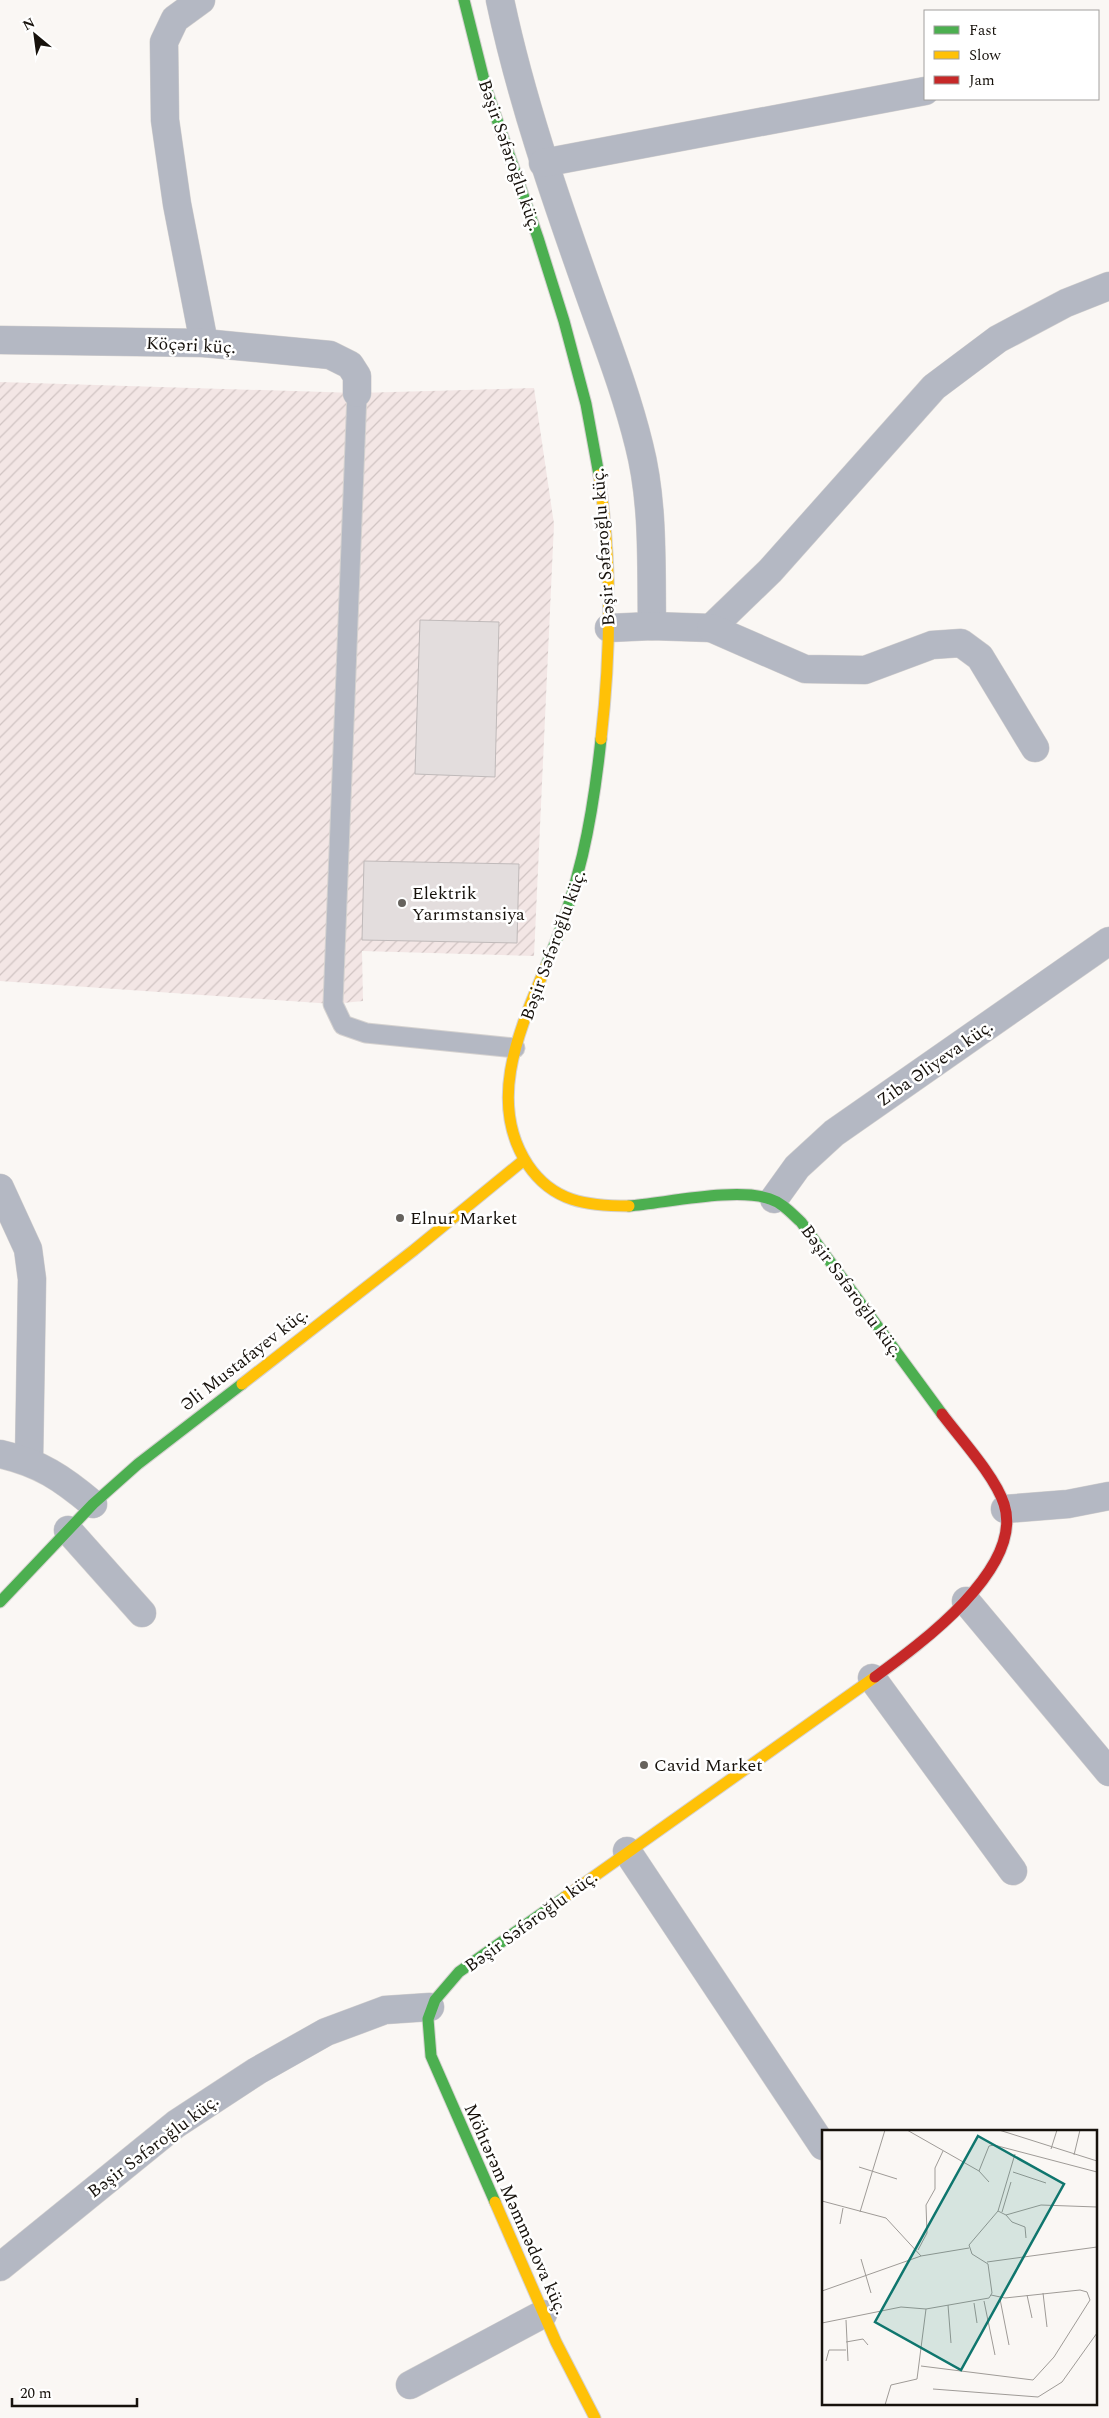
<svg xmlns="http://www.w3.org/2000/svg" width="1109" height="2418" font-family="Spectral,serif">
<defs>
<pattern id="industrial-furrows" width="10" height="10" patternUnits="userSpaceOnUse" patternTransform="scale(1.25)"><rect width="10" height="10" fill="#f3e6e5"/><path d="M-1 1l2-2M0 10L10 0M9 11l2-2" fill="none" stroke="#d0c4c3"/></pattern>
</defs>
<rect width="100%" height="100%" fill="#faf7f4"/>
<!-- industrial -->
<path fill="url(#industrial-furrows)" d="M0,382L357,393L534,388L554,524L534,956L362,951L363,1001L333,1004L0,981Z"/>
<!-- building -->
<g fill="#e3dddd" stroke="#c0baba">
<path d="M420,620L499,622L495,777L415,774Z"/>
<path d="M364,861L519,864L517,943L362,940Z"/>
</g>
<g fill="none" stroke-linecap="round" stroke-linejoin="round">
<defs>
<path id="lane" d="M357,393L333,1004L343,1025L366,1033L515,1048"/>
<g id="street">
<path d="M201,0L175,19L164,42L165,120L177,204L204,343"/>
<path d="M500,0C521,99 554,194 588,290C606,341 626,392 639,445C654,503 651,566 652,626"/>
<path d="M543,163L925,91"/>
<path d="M0,340L204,343L330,355L350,365L357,376V393"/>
<path d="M609,628L652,626L711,628L770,571L934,387L998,339L1066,303L1109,286"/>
<path d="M711,628L805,669L865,670L932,645L961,643L980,657L1035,748"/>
<path d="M0,1188L28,1249L32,1279L29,1461"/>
<path d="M774,1199L797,1167L834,1133L1109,941"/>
<path d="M0,1454C40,1463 62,1478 93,1504"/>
<path d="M1005,1509L1068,1504L1109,1496"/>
<path d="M68,1530L142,1613"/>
<path d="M966,1601L1109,1772"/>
<path d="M872,1678L1013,1871"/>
<path d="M627,1851L823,2146"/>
<path d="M0,2267L176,2124L257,2071L326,2032L385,2010L430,2007"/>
<path d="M410,2385L543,2314"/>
</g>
<g id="fast">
<path d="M464,0L486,88L538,238L564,321L586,404L599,475"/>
<path d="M546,966C579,888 592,824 601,739"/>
<path d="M629,1206C666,1203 737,1187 770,1199C783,1203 792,1214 801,1222L942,1414"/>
<path d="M0,1602L93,1504L138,1464L242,1384"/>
<path d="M495,2202L431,2056L428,2019L435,2000L459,1972L565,1897"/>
</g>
<g id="slow">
<path d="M599,475C612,562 611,652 601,739"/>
<path d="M546,966C520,1029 486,1102 528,1165C553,1202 587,1206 629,1206"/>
<path d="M242,1384L414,1250L524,1160"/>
<path d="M565,1897L875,1677"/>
<path d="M495,2202L556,2342L595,2418"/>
</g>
<path id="jam" d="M875,1677C919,1645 1025,1568 1004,1504C995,1476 960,1438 942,1414"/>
</defs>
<!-- lane casing -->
<use href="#lane" stroke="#d5d2d0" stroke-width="21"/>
<!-- street casing -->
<use href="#street" stroke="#d5d2d0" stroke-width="29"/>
<!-- fast casing -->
<use href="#fast" stroke="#d5d2d0" stroke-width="13"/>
<!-- slow casing -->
<use href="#slow" stroke="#d5d2d0" stroke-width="13"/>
<!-- jam casing -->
<use href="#jam" stroke="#d5d2d0" stroke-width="13"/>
<!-- lane -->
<use href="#lane" stroke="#b4b8c3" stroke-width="19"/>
<!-- street -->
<use href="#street" stroke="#b4b8c3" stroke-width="28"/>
<!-- fast -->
<use href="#fast" stroke="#4caf50" stroke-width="11"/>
<!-- slow -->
<use href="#slow" stroke="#ffc107" stroke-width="11"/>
<!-- jam -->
<use href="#jam" stroke="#c62828" stroke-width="11"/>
</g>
<!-- markers -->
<g fill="#66625d" stroke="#fff" stroke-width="2">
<circle cx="402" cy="903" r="5"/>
<circle cx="400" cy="1218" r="5"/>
<circle cx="644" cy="1765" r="5"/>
</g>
<g text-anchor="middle" stroke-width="5" stroke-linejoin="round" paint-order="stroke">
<!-- street labels -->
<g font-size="18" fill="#17120c" stroke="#fff">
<text transform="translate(510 155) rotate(71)" y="6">Bəşir Səfəroğlu küç.</text>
<text transform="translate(191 345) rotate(3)" y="6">Köçəri küç.</text>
<text transform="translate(603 547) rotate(-94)" y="6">Bəşir Səfəroğlu küç.</text>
<text transform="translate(553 945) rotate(-70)" y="6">Bəşir Səfəroğlu küç.</text>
<text transform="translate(935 1063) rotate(-35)" y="6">Ziba Əliyeva küç.</text>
<text transform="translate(852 1291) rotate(54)" y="6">Bəşir Səfəroğlu küç.</text>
<text transform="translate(244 1359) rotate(-38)" y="6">Əli Mustafayev küç.</text>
<text transform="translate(531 1921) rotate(-36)" y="6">Bəşir Səfəroğlu küç.</text>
<text transform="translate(153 2146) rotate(-37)" y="6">Bəşir Səfəroğlu küç.</text>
<text transform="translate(516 2209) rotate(66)" y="6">Möhtərəm Məmmədova küç.</text>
</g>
<!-- poi labels -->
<g font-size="18" fill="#17120c" stroke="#fff" text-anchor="start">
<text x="412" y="899">Elektrik<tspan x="412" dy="21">Yarımstansiya</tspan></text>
<text x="410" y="1224">Elnur Market</text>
<text x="654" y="1771">Cavid Market</text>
</g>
</g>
<!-- overview -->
<g transform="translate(822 2130)">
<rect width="275" height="275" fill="#faf7f4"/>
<path fill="none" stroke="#9f9b97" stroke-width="1" d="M85,0L157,41L167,52M177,0L275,31M229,19L235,0M252,25L258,0M37,37L75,49M157,41L167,16L172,15L275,42M191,42L224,53M0,71L64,88L99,126M176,81L184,85L219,75L275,77M38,82L63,0M180,82L189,52M184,85L190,92L203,97L204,108M18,94L21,78M96,120L105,103L104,75L113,59V38L121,21M39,129L49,163M165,132L275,117M0,161L99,126L147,118M221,163L225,197M205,165L210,188M178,169L187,215M162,171L173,225M152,173L155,193M126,175L129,213M24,190L26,231M0,193L79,177L104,179L167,168L170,163L166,134L150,124L147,115L176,81L193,24M24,212L41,209L46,215M4,231L7,220H24M99,236L211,250L232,227L268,170L265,162L258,160L183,168L169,165M111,259L216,267L240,252L275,203M63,275L69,255L95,249L104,179"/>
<path fill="#0f766e" fill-opacity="0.15" stroke="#0f766e" stroke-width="2.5" d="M156,6L242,54L139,240L53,192Z"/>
<rect width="275" height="275" fill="none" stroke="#17120c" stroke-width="2.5"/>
</g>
<!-- legend -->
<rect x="924" y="10" width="175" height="90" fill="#ffffff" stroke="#a2a09e"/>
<rect x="934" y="26" width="25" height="8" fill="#4caf50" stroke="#a2a09e"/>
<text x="969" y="35" font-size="15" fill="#17120c">Fast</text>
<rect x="934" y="51" width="25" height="8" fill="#ffc107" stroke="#a2a09e"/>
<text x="969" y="60" font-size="15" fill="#17120c">Slow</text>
<rect x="934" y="76" width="25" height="8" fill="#c62828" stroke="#a2a09e"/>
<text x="969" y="85" font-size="15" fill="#17120c">Jam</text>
<!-- north arrow -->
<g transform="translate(35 35) rotate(331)" stroke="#ffffff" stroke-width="4" paint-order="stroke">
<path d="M0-4L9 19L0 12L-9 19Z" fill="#17120c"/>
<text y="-8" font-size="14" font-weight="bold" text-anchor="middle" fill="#17120c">N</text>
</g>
<!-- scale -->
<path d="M12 2398v8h125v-8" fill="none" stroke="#17120c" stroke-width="2.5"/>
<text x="20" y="2398" font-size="15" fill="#17120c" stroke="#ffffff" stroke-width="4" paint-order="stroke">20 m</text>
</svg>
